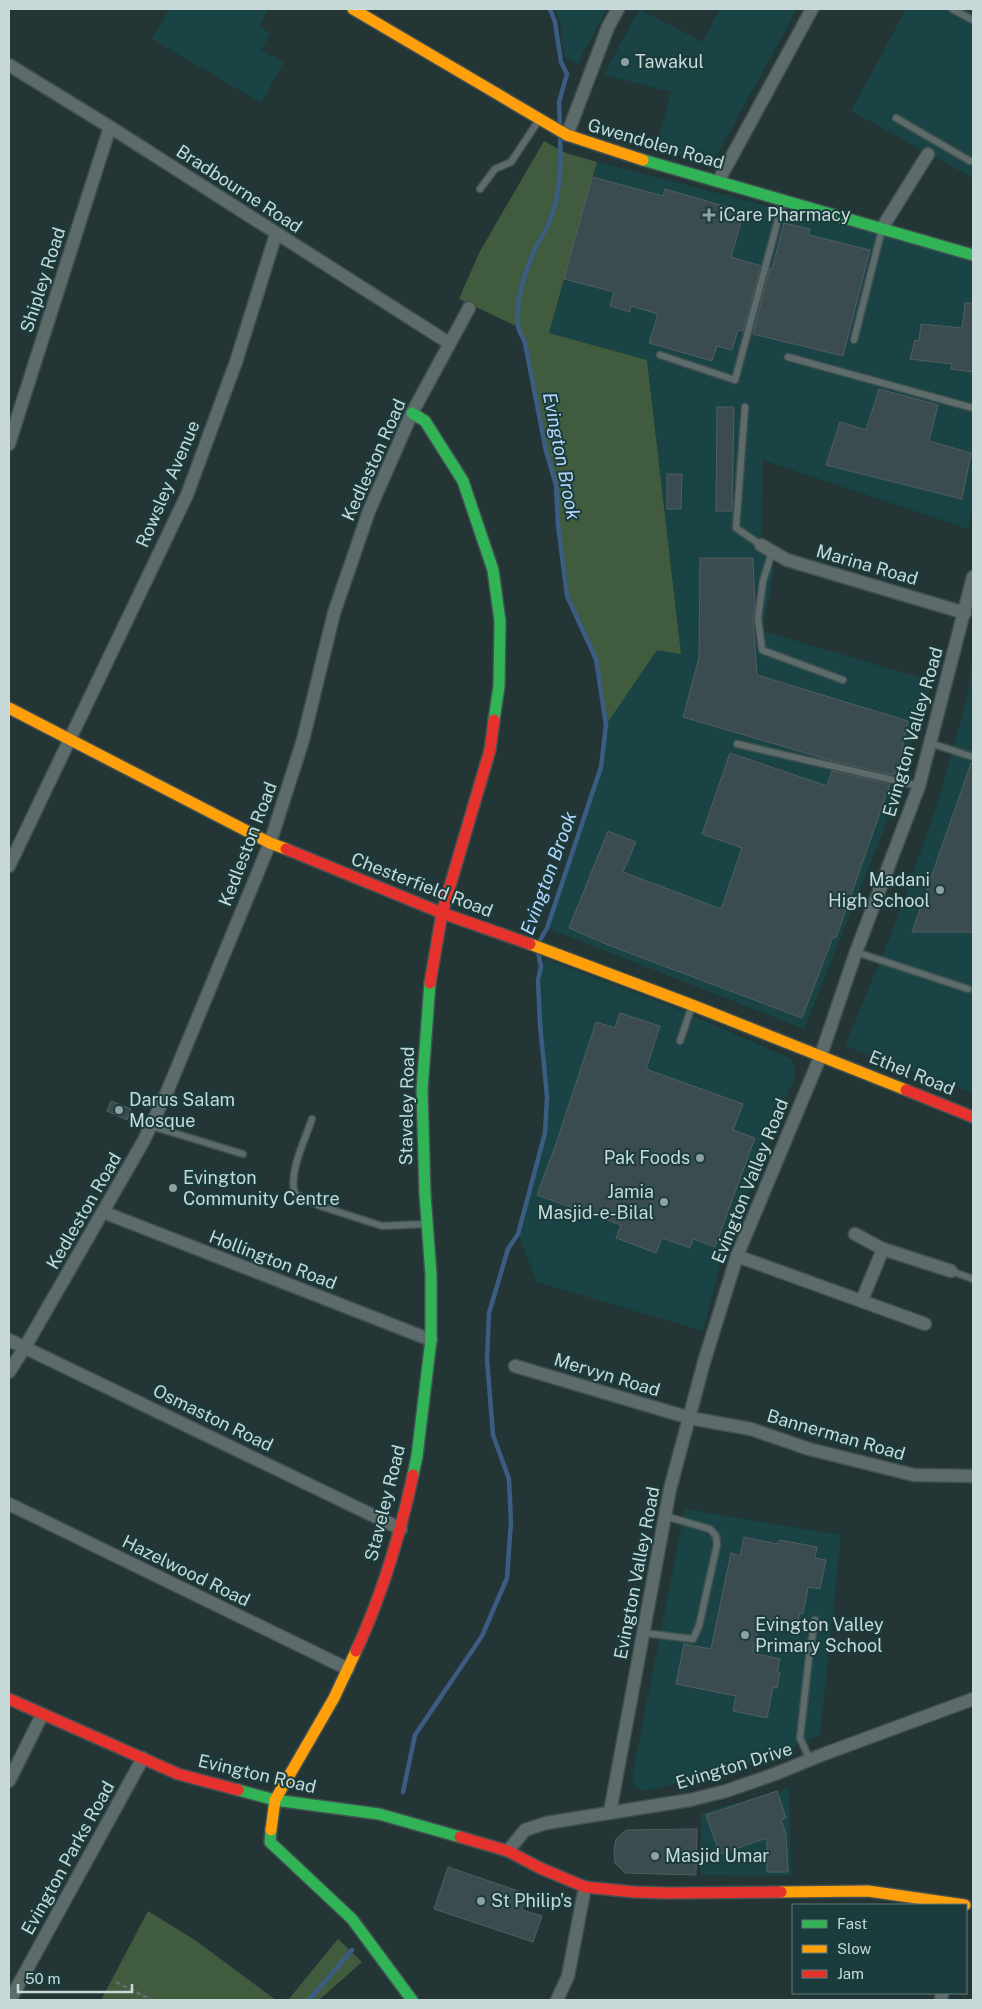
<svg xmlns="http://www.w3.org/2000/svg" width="982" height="2009" font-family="'Public Sans',sans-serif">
<rect width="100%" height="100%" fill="#233535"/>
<!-- built -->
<g fill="#194344">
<path d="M169,9H269L259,27L271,33L261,50L284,62L261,103L152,39Z"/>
<path d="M555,9H607L577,64L564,57L560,22Z"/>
<path d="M639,9L703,42L719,9H797L717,155L699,161L656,148L671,92L604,75Z"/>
<path d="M906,9H973V178L851,111Z"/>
<path d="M597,162L881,235L973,262V502L968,529L763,460L761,551L774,570L763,631L932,681L887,822L804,1029L547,928L601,767L606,725L657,649L681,654L647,360L549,333Z"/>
<path d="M973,647V1093L845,1046L895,924L937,805L968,695Z"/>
<path d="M545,959L673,1007L792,1059L796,1074L723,1254L703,1331L537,1282L518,1234L545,1133L547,1097L540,1024L538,980L541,967Z"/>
<path d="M685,1509L841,1535L820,1735L756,1762L717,1774L644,1791L636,1788L632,1777Z"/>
<path d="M789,1788L791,1876L701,1875V1813Z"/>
</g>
<!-- green -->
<g fill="#405b3d">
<path d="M544,141L566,153L597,162L549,333L647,360L681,654L657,650L606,725L596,659L567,596L558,525L556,485L546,451L525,343L518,327L459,299L479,253Z"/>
<path d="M148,1911L195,1940L276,2000H101Z"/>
<path d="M338,1939L362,1962L319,2000H288Z"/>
</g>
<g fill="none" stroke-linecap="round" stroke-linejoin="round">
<!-- stream -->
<g stroke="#3c5d83" stroke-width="4.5">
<path d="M550,9L555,22L561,62L567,74L559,102L560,127"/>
<path d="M539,942L547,928L601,767L606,725L596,659L567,596L558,525L556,485L546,451L525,343C523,337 518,331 518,325C515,302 525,272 534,251C539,240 546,231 550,220C561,193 561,165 560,137"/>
<path d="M403,1792L415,1735L482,1636L507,1578L511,1522L509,1479L493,1435L487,1359L489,1313L508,1249L518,1234L545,1133L547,1097L540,1024L538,980L541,967L538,952"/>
<path d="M309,2000L352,1950"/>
</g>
</g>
<!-- building -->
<g fill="#3a4c4f" stroke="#515f61">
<path d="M592,177L663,196L665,189L744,212L731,257L761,266L743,331L738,330L732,350L717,346L712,361L649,343L658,314L631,306L630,312L610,306L614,292L564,279Z"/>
<path d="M784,223L810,229L809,235L870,250L843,356L753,334L770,268L772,269Z"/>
<path d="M965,303H973V372L951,369L952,364L910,359L915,340L919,341L921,324L962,328Z"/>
<path d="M879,389L938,405L929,441L971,453L962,499L826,465L840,422L866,430Z"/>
<path d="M717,407H734L732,511H716Z"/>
<path d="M667,474H682L681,509H667Z"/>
<path d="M700,558H753L755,606L753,618L757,675L908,721L897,774L894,773L893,775L836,762L683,717L699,658Z"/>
<path d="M730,753L827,786L832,771L890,784L836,938L833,937L802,1018L608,945L569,928L608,831L636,842L623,872L721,909L742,848L702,834Z"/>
<path d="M971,763H973V932H912Z"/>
<path d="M620,1013L660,1026L646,1069L743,1104L733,1130L755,1138L715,1247L693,1239L690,1248L662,1238L656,1253L616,1238L621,1225L537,1195L556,1144L596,1022L615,1028Z"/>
<path d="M111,1101L131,1109L127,1120L107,1111Z"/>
<path d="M744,1537L777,1544L780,1540L817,1547L815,1558L826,1560L820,1589L808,1587L803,1614L800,1613L797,1625L760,1618L753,1653L780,1659L777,1672H780L777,1688L773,1687L767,1718L733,1711L736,1696L676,1684L684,1644L711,1649L731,1553L740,1556Z"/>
<path d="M777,1791L786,1818L781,1820L786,1834L788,1872H767V1838L720,1854L706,1815Z"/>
<path d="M697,1829L696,1875L625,1873L615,1863L614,1850L616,1839L626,1830Z"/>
<path d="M448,1867L527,1894L522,1910L542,1916L533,1942L434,1909Z"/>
</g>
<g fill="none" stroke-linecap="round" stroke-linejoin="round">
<defs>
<g id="lane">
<path d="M952,9L973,20"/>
<path d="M896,118L970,161"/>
<path d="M480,189L495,169L511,162L539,120"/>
<path d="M854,340L882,229"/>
<path d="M660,355L735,380L783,201"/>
<path d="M788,357L973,408"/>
<path d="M745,407L736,528L761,545"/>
<path d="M772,552L763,581L758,618L762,650L843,680"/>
<path d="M930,743L973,757"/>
<path d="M737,744L919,786"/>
<path d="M856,952L968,989"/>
<path d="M680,1041L692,1006"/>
<path d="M312,1119C305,1140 288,1173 295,1194L320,1206L382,1226L426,1224"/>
<path d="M151,1126L243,1154"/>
<path d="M951,1271L973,1279"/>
<path d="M644,1633L693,1639L699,1626L717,1545L716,1536L710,1529L665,1516"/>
<path d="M810,1760L800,1738L809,1657L815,1620"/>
</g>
<g id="street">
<path d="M9,65L110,127L449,343"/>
<path d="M567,135L608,27L618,9"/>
<path d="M719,180L812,9"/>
<path d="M882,228L928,154"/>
<path d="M9,444L110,127"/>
<path d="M761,545L787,560L965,613"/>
<path d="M9,866L187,495L236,362L276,234"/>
<path d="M103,1212L431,1340"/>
<path d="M855,1234L883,1249L951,1271"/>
<path d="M737,1256L925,1324"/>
<path d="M862,1300L883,1249"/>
<path d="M9,1340L401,1529"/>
<path d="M515,1366L690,1418L751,1429L809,1449L914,1475L973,1476"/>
<path d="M9,1372L25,1347L143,1142L167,1092L270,843L303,740L334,613L369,511L412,413L469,308"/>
<path d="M9,1504L348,1669"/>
<path d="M9,1781L42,1715"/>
<path d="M610,1812L670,1489L704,1362L737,1256L821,1055L856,952L919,786L973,577"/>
<path d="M508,1851L525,1830L546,1823L690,1800L726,1791L775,1774L824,1754L973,1699"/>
<path d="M10,2000L143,1758"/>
<path d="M557,2000L568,1976L585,1887"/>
<path d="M941,2000L942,1993"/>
</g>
<g id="fast">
<path d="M643,160L973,255"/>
<path d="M412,413L425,421L463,481L493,570L500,621L499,686L494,720"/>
<path d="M413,1475L417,1456L431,1340V1275L425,1194L422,1090L430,983"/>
<path d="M238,1790L275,1800L379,1814L460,1837"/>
<path d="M271,1830L270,1842L352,1919L412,2000"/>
</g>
<g id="slow">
<path d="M353,9L567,135L643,160"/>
<path d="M9,708L270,843L286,849"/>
<path d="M530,944L692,1005L906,1090"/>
<path d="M271,1830L275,1800L334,1698L356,1651"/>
<path d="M781,1892L868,1891L965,1905"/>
</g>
<g id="jam">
<path d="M286,849L442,913L530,944"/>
<path d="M430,983L442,913L490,750L494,720"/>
<path d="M906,1090L973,1117"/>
<path d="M356,1651C382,1595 400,1535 413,1475"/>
<path d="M9,1699L178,1774L238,1790"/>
<path d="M460,1837L508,1851L540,1868L585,1887L634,1892L667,1893L781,1892"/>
</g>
</defs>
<!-- lane casing -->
<use href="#lane" stroke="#405051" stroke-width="9"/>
<!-- street casing -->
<use href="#street" stroke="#405051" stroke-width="15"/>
<!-- fast casing -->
<use href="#fast" stroke="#405051" stroke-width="14"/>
<!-- slow casing -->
<use href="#slow" stroke="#405051" stroke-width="14"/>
<!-- jam casing -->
<use href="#jam" stroke="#405051" stroke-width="14"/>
<!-- path -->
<path stroke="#626e6e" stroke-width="2.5" stroke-dasharray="5 2.5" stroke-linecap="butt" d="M116,1982L152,2000"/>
<!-- lane -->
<use href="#lane" stroke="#5e6b6b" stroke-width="6"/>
<!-- street -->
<use href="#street" stroke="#5e6b6b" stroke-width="12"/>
<!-- fast -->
<use href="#fast" stroke="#30b455" stroke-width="11"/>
<!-- slow -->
<use href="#slow" stroke="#ff9f0a" stroke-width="11"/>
<!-- jam -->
<use href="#jam" stroke="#e5322d" stroke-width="11"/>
</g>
<!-- markers -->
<g fill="#8ea0a0" stroke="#1b3c3d" stroke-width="2">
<circle cx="625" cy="62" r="5"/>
<path d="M706.5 207.5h5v5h5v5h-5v5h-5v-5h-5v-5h5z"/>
<circle cx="940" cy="890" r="5"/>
<circle cx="119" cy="1110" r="5"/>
<circle cx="700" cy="1158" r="5"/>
<circle cx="173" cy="1188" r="5"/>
<circle cx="664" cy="1202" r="5"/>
<circle cx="745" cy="1635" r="5"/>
<circle cx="655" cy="1856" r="5"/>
<circle cx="481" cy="1901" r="5"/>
</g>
<g text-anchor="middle" stroke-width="4" stroke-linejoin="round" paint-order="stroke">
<!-- poi labels -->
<g font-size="18" fill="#c7d9d9" stroke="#1b3c3d" text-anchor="start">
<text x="635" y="68">Tawakul</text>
<text x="719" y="221">iCare Pharmacy</text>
<text x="930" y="886" text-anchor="end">Madani<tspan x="930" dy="21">High School</tspan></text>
<text x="129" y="1106">Darus Salam<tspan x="129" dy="21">Mosque</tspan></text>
<text x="690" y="1164" text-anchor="end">Pak Foods</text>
<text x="183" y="1184">Evington<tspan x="183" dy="21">Community Centre</tspan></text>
<text x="654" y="1198" text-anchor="end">Jamia<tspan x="654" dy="21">Masjid-e-Bilal</tspan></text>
<text x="755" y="1631">Evington Valley<tspan x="755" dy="21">Primary School</tspan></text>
<text x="665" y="1862">Masjid Umar</text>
<text x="491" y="1907">St Philip's</text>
</g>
<!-- street labels -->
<g font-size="18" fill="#c7d9d9" stroke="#1b3c3d">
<text transform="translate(656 144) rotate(16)" y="6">Gwendolen Road</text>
<text transform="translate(239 189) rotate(33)" y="6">Bradbourne Road</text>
<text transform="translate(43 280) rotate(-72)" y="6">Shipley Road</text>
<text transform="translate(374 460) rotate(-66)" y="6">Kedleston Road</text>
<text transform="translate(168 484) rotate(-67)" y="6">Rowsley Avenue</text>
<text transform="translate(867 565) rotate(16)" y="6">Marina Road</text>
<text transform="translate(913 732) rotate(-74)" y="6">Evington Valley Road</text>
<text transform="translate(248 844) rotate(-69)" y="6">Kedleston Road</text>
<text transform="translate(422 885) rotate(21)" y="6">Chesterfield Road</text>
<text transform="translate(912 1073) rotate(22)" y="6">Ethel Road</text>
<text transform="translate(407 1106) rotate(-89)" y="6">Staveley Road</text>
<text transform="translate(750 1181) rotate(-68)" y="6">Evington Valley Road</text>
<text transform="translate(84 1211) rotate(-60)" y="6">Kedleston Road</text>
<text transform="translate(273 1260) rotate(21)" y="6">Hollington Road</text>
<text transform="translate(607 1375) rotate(17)" y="6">Mervyn Road</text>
<text transform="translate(213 1418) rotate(26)" y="6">Osmaston Road</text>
<text transform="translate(836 1435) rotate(16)" y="6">Bannerman Road</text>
<text transform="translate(385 1503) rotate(-76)" y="6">Staveley Road</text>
<text transform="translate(186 1571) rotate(26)" y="6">Hazelwood Road</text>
<text transform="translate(637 1573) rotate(-79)" y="6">Evington Valley Road</text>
<text transform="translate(734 1766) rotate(-17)" y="6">Evington Drive</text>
<text transform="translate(257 1774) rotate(13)" y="6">Evington Road</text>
<text transform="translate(68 1858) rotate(-61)" y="6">Evington Parks Road</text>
</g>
<!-- water labels -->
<g font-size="19" font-style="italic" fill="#b5d5fd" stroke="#1b3c3d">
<text transform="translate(562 456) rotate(79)" y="7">Evington Brook</text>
<text transform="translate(548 873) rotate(-70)" y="7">Evington Brook</text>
</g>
</g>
<!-- border -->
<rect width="982" height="2009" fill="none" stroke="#c7d9d9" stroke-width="20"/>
<!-- legend -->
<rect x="792" y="1904" width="175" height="90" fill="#1b3c3d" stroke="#607b7b"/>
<rect x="802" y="1920" width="25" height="8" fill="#30b455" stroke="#607b7b"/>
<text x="837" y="1929" font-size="15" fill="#c7d9d9">Fast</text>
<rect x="802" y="1945" width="25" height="8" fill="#ff9f0a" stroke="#607b7b"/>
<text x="837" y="1954" font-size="15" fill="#c7d9d9">Slow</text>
<rect x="802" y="1970" width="25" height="8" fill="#e5322d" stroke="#607b7b"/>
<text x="837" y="1979" font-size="15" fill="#c7d9d9">Jam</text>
<!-- scale -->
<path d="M18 1984v8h114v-8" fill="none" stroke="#c7d9d9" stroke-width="2.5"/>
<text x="25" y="1984" font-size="15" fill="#c7d9d9" stroke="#1b3c3d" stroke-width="4" paint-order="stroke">50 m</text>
</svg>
